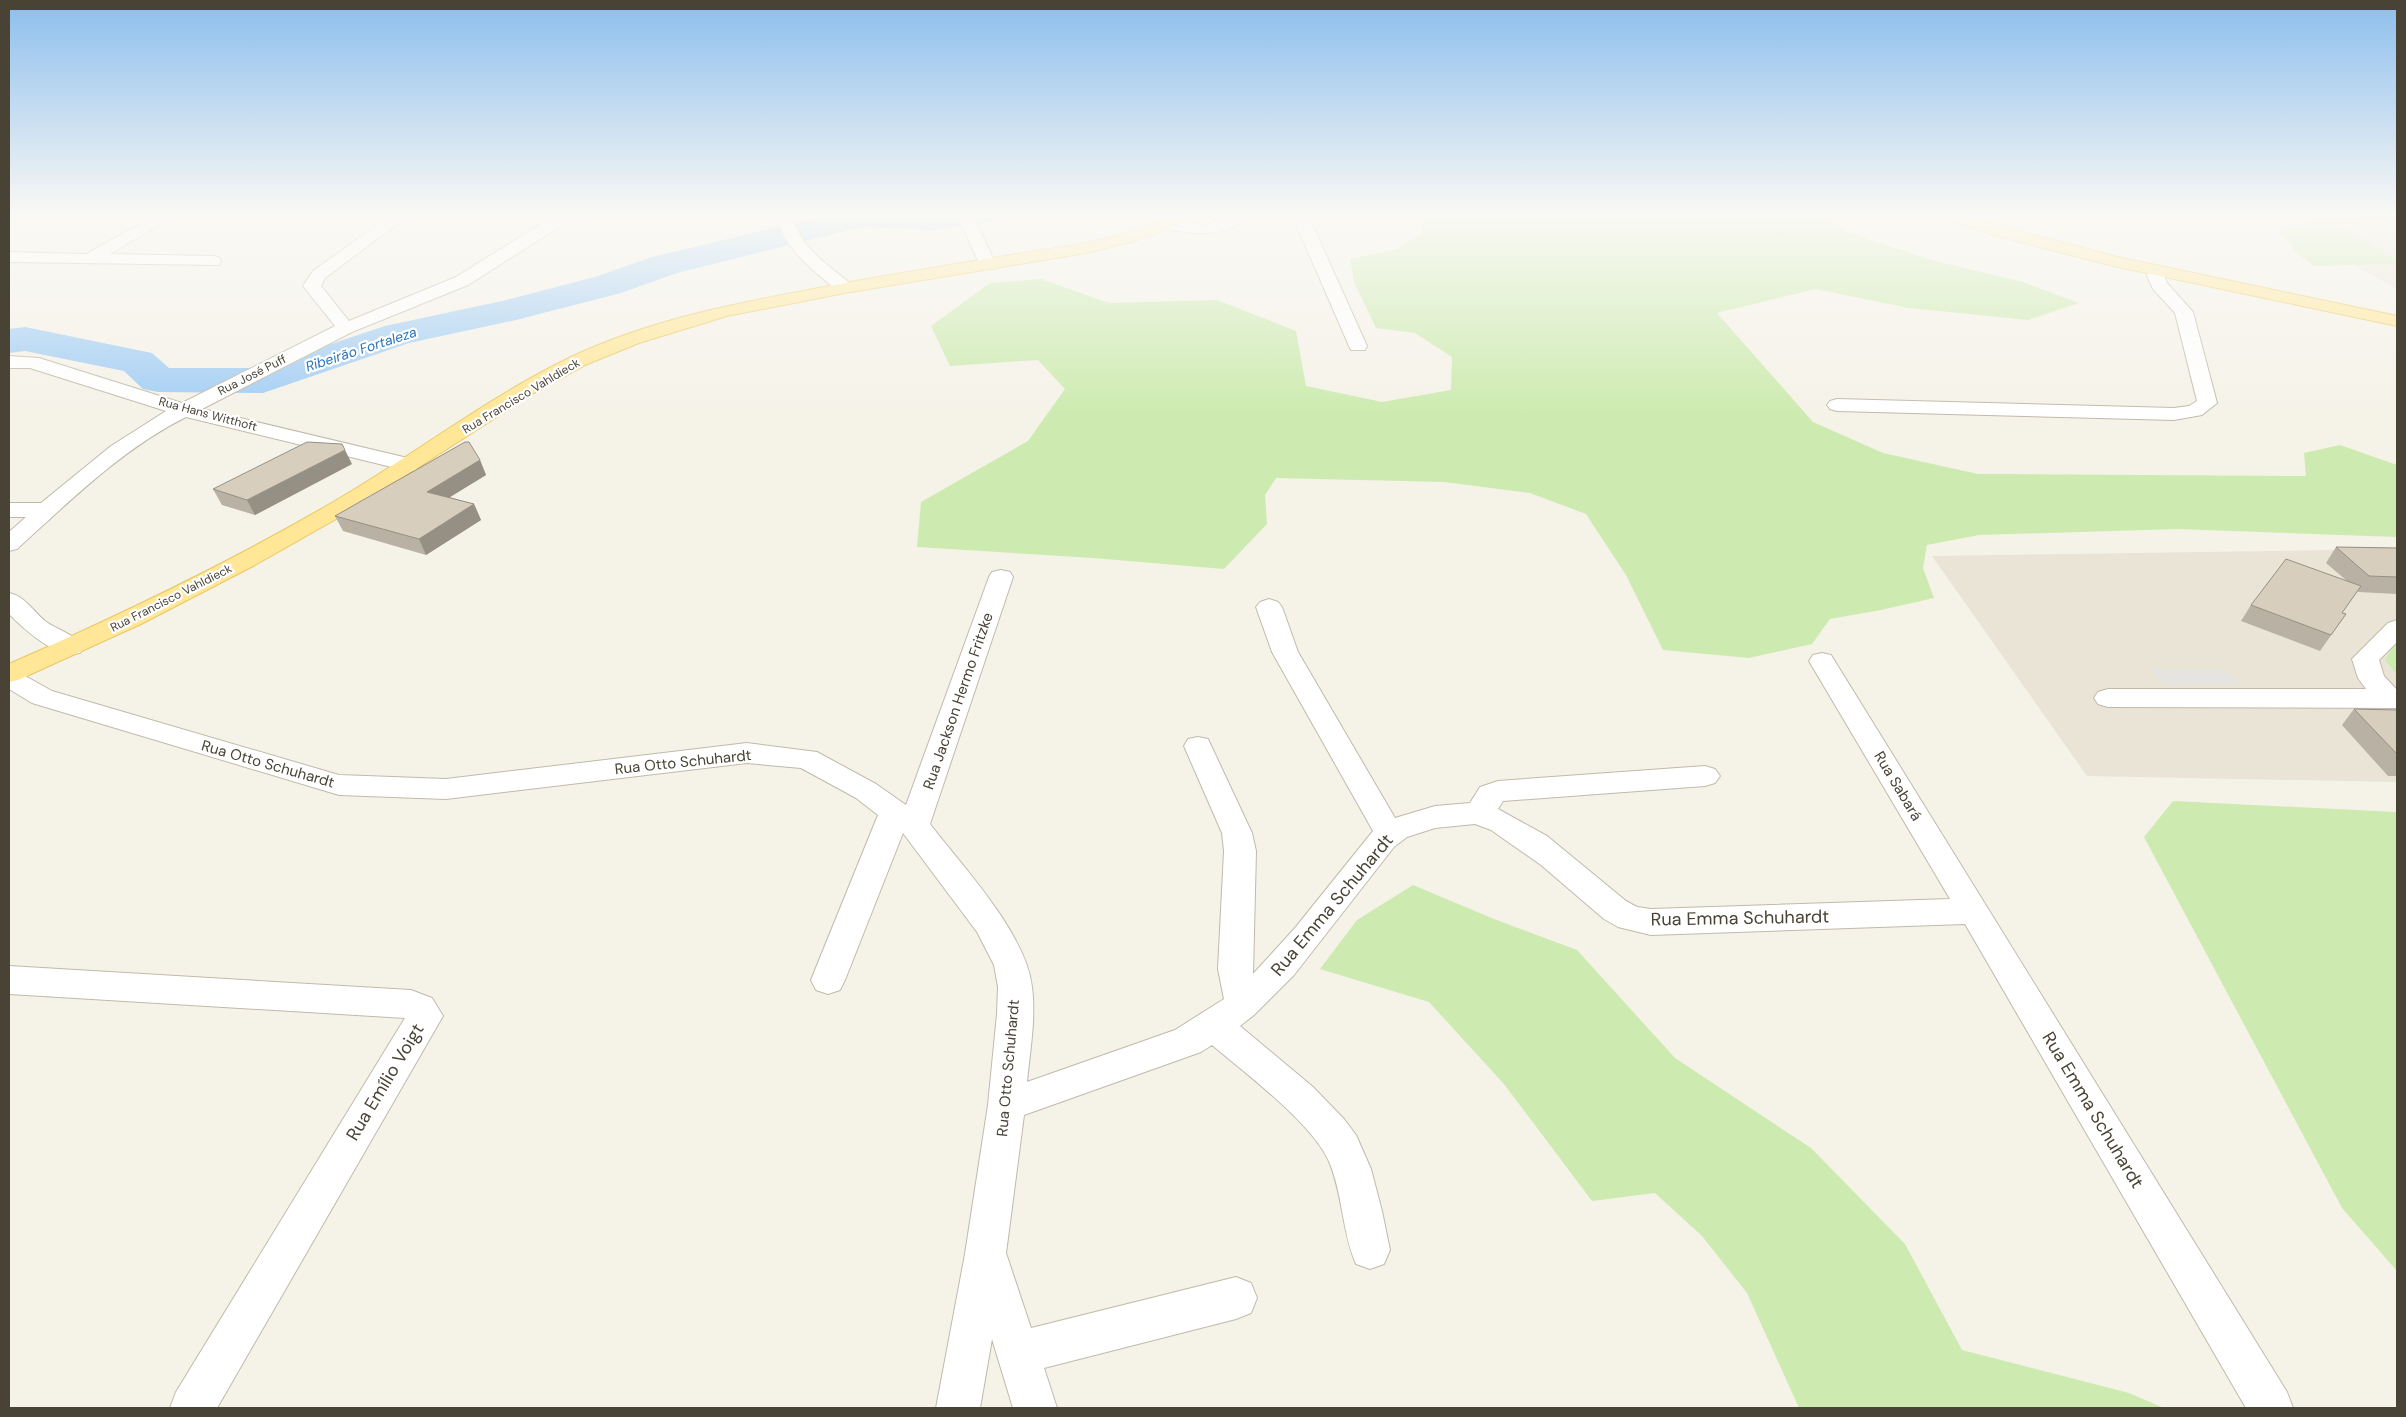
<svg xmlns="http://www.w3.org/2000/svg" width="2406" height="1417" font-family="'DM Sans',sans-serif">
<rect width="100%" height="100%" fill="#f5f2e8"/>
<!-- residential -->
<g fill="#e9e4d6">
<path d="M2333,222H2397V260Z"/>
<path d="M2397,264V289L2354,265Z"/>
<path d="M2397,549V782L2087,776L1932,556Z"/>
</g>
<!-- green -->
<g fill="#cdebb0">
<path d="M1424,215H1876L1832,219L1844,231L1931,260L2023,282L2079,303L2028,320L1909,308L1815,289L1717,313L1813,422L1883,453L1978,474L2306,476L2304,453L2340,445L2397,465V537L2177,529L1979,535L1927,545L1923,568L1934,598L1881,610L1830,619L1812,644L1749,658L1663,650L1626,575L1586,514L1530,493L1444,482L1276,478L1265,495L1267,524L1224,569L1093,558L917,547L921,502L1028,441L1065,389L1038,360L950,366L931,326L990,283L1041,279L1109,303L1217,300L1296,331L1306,386L1382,402L1451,390L1452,357L1415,333L1376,328L1354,282L1350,259L1397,249L1421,234Z"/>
<path d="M2369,215H2397V222L2334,223L2397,260V264L2314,266L2298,254L2278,230L2318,218Z"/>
<path d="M2397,639V675L2385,660Z"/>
<path d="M2173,801L2397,812V1271L2342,1208L2144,837Z"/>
<path d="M1413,885L1494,919L1577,950L1675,1058L1811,1148L1905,1244L1962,1350L2129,1393L2164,1408H1799L1747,1293L1702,1236L1655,1193L1592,1201L1504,1084L1429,1002L1320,969L1357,920Z"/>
</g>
<!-- parking -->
<path fill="#e6e4e0" d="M2151,669H2224L2238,684H2164Z"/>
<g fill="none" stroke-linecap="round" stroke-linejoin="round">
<!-- river -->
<path fill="#a3cef4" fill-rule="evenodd" d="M828,215H995L991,222L934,230L862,227L677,273L621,293L516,320L409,343L263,393L158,392L143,389L124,371L25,351L9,353V329L25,327L152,353L169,368H259L385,326L502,301L595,277L652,257Z"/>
<defs>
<g id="minor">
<path d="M157,215H176L110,254L213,256L219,257L221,261L219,265L9,262V252L86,254Z"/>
<path d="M391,215H409L325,278L321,286L349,321L456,277L531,230L559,215H578L468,285L352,332L202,409L416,460L419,465L416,470L408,471L186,417C122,449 70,501 17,549L9,551V532L26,517H9V503H41L111,446L166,411L30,368H9V356L39,358L182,403L335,326L303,286L313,271Z"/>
<path d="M779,215H795L793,219C802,249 828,265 851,284L854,288L851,292H839C814,271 787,252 777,219Z"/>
<path d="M957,215H973L996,265L994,269H982L980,265Z"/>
<path d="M1228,215H1247C1232,236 1200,235 1178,231C1172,230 1168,230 1164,225L1172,220L1207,225Z"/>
<path d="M1292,215H1308L1367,346L1365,350H1351L1349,346Z"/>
<path d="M2155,266L2161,267L2167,283L2193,312L2217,403L2202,415L2174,420L1837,411L1830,409L1827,405L1830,401L1837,399L2174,408L2189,406L2197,401L2175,313L2153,289L2147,276L2149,267Z"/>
<path d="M1001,570L1010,572L1013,577L930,824C962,866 1026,933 1032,987C1036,1018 1030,1051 1027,1082L1175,1030L1224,999L1218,969L1224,851L1222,833L1184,746L1188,739L1198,737L1208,739L1252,833L1256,851L1253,974L1295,928L1373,831L1272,652L1256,607L1260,602L1269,599L1278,602L1282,607L1298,652L1395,818L1435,806L1470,803L1480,787L1498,781L1705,766L1715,769L1720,776L1715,783L1705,786L1503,801L1498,809L1547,836L1626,901L1637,907L1651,909L1950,899L1809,661L1813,655L1822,653L1831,655L2287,1392L2293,1408H2246L1965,924L1651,935L1618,927L1604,919L1541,865L1491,830L1475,824L1435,828L1407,837L1394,847L1294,975L1254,1015L1240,1026L1313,1087L1344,1119L1356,1135L1371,1169L1382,1211L1390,1250L1384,1264L1370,1269L1356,1264C1342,1232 1343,1196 1330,1164C1316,1126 1244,1072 1212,1045L1201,1052L1024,1115L1006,1253L1031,1328L1236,1277L1251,1283L1257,1298L1251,1313L1236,1319L1044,1368L1057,1408H1013L992,1339L980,1408H936L965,1254L988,1105L997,1014L998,987L994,965L977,932L903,833L845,980L840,990L828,994L816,990L811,980L878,815L856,798L801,768L747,763L446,799L339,795L32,703L9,689V670L18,672L52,691L339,775L446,779L747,743L817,752L876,784L906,805L989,577L992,572Z"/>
<path d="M9,593C25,596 33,611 45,621C57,630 75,634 84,647L80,653C56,659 25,630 9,614Z"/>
<path d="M2397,620V642L2379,660L2384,676L2397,690V708L2108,707L2098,704L2094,698L2098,692L2108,689H2366L2358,678L2352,659L2388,623Z"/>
<path d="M9,966L411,990L432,998L443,1016L217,1408H170L176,1392L405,1018L9,994Z"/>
</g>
<g id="major">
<path d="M1180,215H1203L1201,218L1131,242L1086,253L845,293L727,316L639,343L585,365L534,393L352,510L255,565L141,624L18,680L9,682V664C120,615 229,563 335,501C414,455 488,397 571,357C645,322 727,305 808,290C900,272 993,258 1086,243L1120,235Z"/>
<path d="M1937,215H1962L2113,256L2397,316V326L2113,266L1994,235L1939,218Z"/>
</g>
</defs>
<!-- minor casing -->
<use href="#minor" stroke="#c1baaa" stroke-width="2"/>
<!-- major casing -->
<use href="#major" stroke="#e9c862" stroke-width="2"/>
<!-- minor -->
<use href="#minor" fill="#fff" fill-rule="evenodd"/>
<!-- major -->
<use href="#major" fill="#ffe797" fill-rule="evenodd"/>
</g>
<!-- wall -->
<g fill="#b9b1a3">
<path d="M480,460L486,475L449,497L474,504L481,520L426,555L343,531L335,516Z"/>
<path d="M352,464L255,515L222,505L213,489Z"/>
<path d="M2336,547L2397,548V594L2359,592L2357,591L2342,613L2346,614L2320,651L2241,621L2251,605L2346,580L2326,563Z"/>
<path d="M2354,709L2397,710V776H2388L2342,725Z"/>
</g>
<!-- shaded-wall -->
<g fill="#969084">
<path d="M345,450L352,464L255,515L247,500Z"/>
<path d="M480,460L486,475L434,507L427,492Z"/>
<path d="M474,504L481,520L426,555L419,539Z"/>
</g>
<!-- building -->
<g fill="#d7cebd" stroke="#969084">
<path d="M307,442L342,444L345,450L247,500L213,489Z"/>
<path d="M465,442H469L480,460L427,492L474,504L419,539L335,516Z"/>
<path d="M2336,547L2397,548V577L2369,576Z"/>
<path d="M2286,559L2361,586L2342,613L2346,614L2331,635L2251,605Z"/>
<path d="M2354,709L2397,710V754Z"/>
</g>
<!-- sky -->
<linearGradient id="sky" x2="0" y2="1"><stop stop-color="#8cbeed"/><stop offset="0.52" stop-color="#faf9f5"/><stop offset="1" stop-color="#faf9f5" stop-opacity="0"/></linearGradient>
<rect width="2406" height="414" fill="url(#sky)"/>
<g text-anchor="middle" stroke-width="4.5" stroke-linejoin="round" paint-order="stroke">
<!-- far-street labels -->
<g font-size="12" fill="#494336" stroke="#fff">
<text transform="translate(252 375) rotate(-27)" y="4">Rua José Puff</text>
<text transform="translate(521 396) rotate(-31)" y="4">Rua Francisco Vahldieck</text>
<text transform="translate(208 414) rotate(15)" y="4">Rua Hans Witthoft</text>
<text transform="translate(171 598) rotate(-27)" y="4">Rua Francisco Vahldieck</text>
</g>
<!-- far-water labels -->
<g font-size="14" font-style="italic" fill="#2a75ba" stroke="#fff">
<text transform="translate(361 349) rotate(-18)" y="5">Ribeirão Fortaleza</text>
</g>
<!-- street labels -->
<g font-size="15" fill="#494336" stroke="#fff">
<text transform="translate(958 701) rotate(-71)" y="5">Rua Jackson Hermo Fritzke</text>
<text transform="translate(683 762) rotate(-6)" y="5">Rua Otto Schuhardt</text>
<text transform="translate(268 764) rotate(16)" y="5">Rua Otto Schuhardt</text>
<text transform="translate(1898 786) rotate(59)" y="5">Rua Sabará</text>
<text transform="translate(1008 1068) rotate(-85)" y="5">Rua Otto Schuhardt</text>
</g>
<!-- near-street labels -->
<g font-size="18" fill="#494336" stroke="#fff">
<text transform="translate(1332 905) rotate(-50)" y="6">Rua Emma Schuhardt</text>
<text transform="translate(1740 918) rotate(-1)" y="6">Rua Emma Schuhardt</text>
<text transform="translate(385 1082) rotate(-59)" y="6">Rua Emílio Voigt</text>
<text transform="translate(2093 1110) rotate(59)" y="6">Rua Emma Schuhardt</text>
</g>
</g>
<!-- border -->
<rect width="2406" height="1417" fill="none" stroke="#494336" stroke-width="20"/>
</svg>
